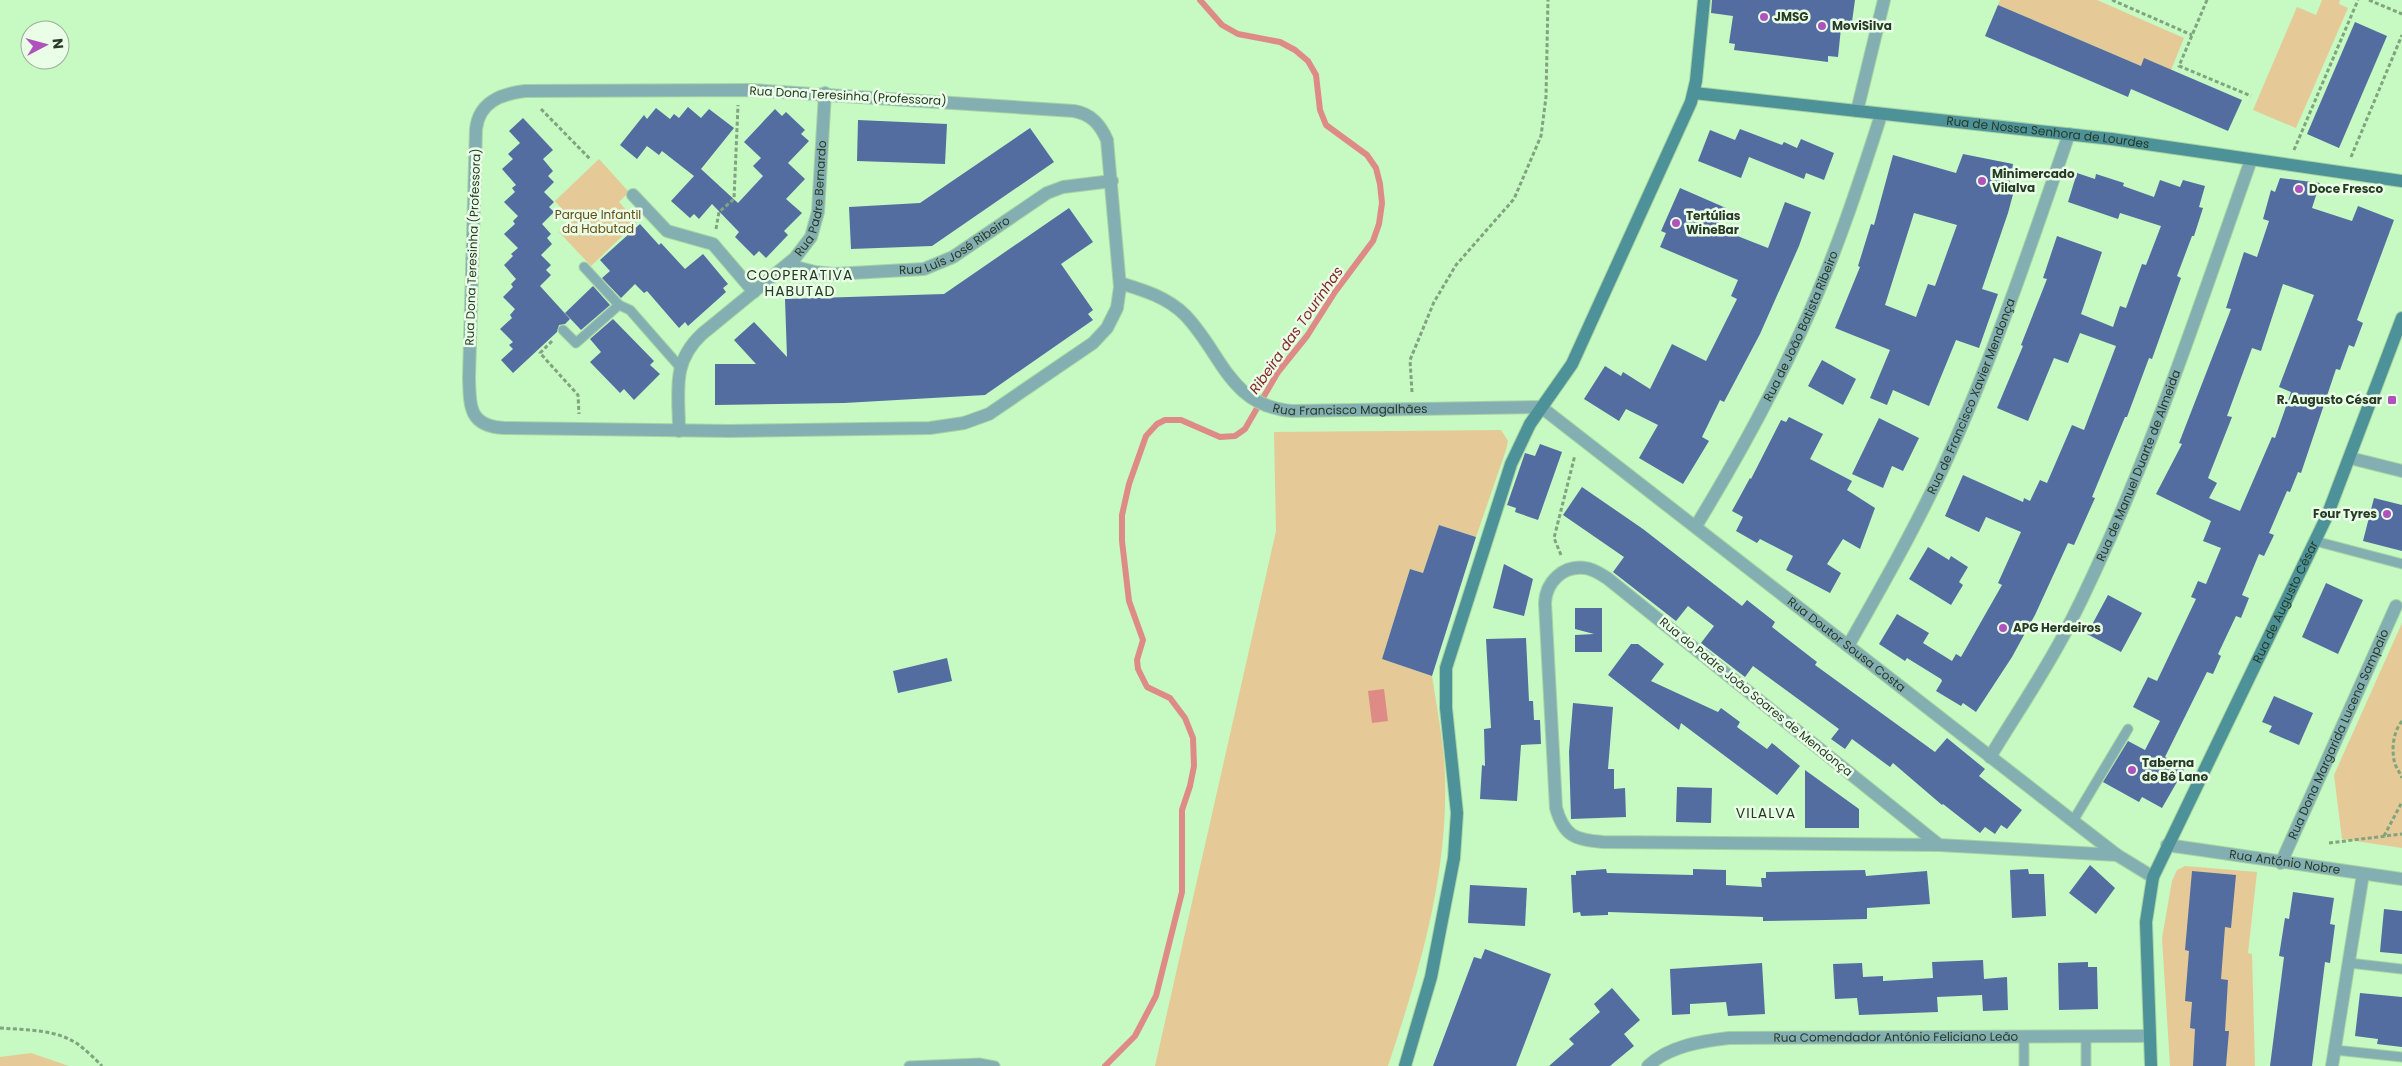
<svg xmlns="http://www.w3.org/2000/svg" width="2402" height="1066" font-family="Poppins,sans-serif">
<rect width="100%" height="100%" fill="#c7f9c3"/>
<!-- green -->
<g fill="#e5ca98">
<path d="M2000,0H2097L2184,38L2171,70L2141,66L1998,5Z"/>
<path d="M2322,0H2340L2339,4L2348,8L2296,128L2253,110L2297,7L2316,15Z"/>
<path d="M599,159L629,192L619,202L637,222L591,266L559,232L572,220L555,201Z"/>
<path d="M1501,430L1508,441L1506,450L1476,537L1439,525L1423,573L1410,569L1382,659L1432,676C1437,709 1444,743 1445,777C1448,876 1419,973 1388,1066H1155L1276,531L1274,432Z"/>
<path d="M2402,623V848L2342,839L2334,775Z"/>
<path d="M2185,866L2257,872L2248,953L2252,954L2255,1066H2170L2162,938L2172,881L2177,870Z"/>
<path d="M31,1053L69,1066H0V1057Z"/>
</g>
<!-- water -->
<path fill="#de8b87" d="M1384,689L1388,721L1372,723L1368,691Z"/>
<g fill="none" stroke-linecap="round" stroke-linejoin="round">
<!-- stream -->
<path stroke="#de8b87" stroke-width="6" d="M1105,1066L1135,1036L1156,996L1182,892V810L1190,786L1194,766L1193,738L1185,718L1170,698L1147,687L1138,669L1137,660L1143,640L1129,601L1122,541V515L1129,484L1146,436L1157,424L1165,420H1181L1220,437L1235,436L1245,429L1278,372L1307,336L1335,292L1373,241L1379,224L1382,203L1380,184L1376,168L1367,155L1326,125L1320,110L1316,75L1308,61L1295,50L1280,42L1238,34L1222,25L1200,0"/>
</g>
<!-- building -->
<g fill="#536da1" fill-rule="evenodd">
<path d="M1712,0H1855L1851,29L1841,28L1838,57L1828,56V62L1734,50L1735,44L1729,43L1733,16L1711,13Z"/>
<path d="M1998,5L2141,66L2144,58L2242,100L2228,131L2131,89L2128,97L1985,36Z"/>
<path d="M2355,22L2387,36L2339,148L2307,134Z"/>
<path d="M688,107L701,118L709,109L734,128L701,169L738,203L763,176L753,166L761,158L744,142L775,109L782,116L786,112L805,130L801,134L809,141L788,163L805,179L786,199L802,213L784,231L788,235L766,258L759,251L754,256L735,237L739,232L712,204L699,219L694,214L690,218L671,201L694,176L662,151L659,155L647,146L637,159L620,145L644,115L647,119L656,108L670,119L674,114L679,118Z"/>
<path d="M523,118L553,150L543,159L553,171L548,176L554,182L544,192L554,202L549,207L554,212L542,224L551,234L547,238L552,244L541,255L551,265L546,270L551,275L540,286L570,319L565,324L559,325L557,332L513,373L501,360L513,349L509,345L513,342L500,329L512,318L510,315L515,309L503,297L513,287L511,284L516,279L504,265L513,256L511,254L518,248L504,234L515,224L513,221L518,216L504,202L515,192L512,188L516,185L502,169L513,159L508,154L520,143L509,131Z"/>
<path d="M858,120L947,124L945,164L857,161Z"/>
<path d="M1030,128L1054,162L932,246L851,249L849,207L920,203Z"/>
<path d="M1740,129L1782,145L1784,142L1797,148L1801,139L1834,153L1824,180L1806,173L1804,179L1749,157L1741,178L1698,161L1710,130L1735,140Z"/>
<path d="M1963,154L2013,164L2009,186L2015,187L2008,213L1982,289L1998,294L1979,348L1956,340L1929,406L1893,390L1887,405L1870,398L1890,350L1835,328L1860,267L1858,266L1871,224L1874,225L1893,155L1956,173ZM1914,213L1957,225L1935,286L1928,284L1916,317L1885,305Z"/>
<path d="M2077,173L2095,179L2096,174L2124,183L2123,186L2154,197L2160,180L2180,187L2183,180L2205,186L2199,207L2203,208L2194,236H2192L2177,276L2181,278L2152,359L2149,358L2127,417H2125L2092,497L2095,498L2074,545L2068,543L2035,615L2012,657L1976,712L1963,703L1961,706L1936,691L1942,681L1941,679L1907,658L1905,661L1879,644L1897,614L1929,633L1923,643L1952,661L1956,654L1961,657L2002,585L1998,583L2021,532L1986,517L1979,532L1945,516L1963,475L2023,502L2024,498L2030,501L2040,480L2047,483L2072,425L2084,430L2116,346L2080,333L2068,363L2054,358L2028,421L1997,408L2023,346L2021,345L2047,279L2043,278L2057,236L2102,252L2081,314L2113,327L2120,306L2126,308L2142,264L2146,265L2161,226L2120,213L2118,219L2068,202Z"/>
<path d="M2280,178L2320,183L2312,208L2352,221L2358,206L2394,220L2357,320L2363,323L2354,347L2349,345L2340,370L2336,369L2301,473L2298,472L2290,492L2287,491L2269,533L2274,535L2264,556L2259,554L2242,595L2249,598L2241,618L2236,616L2218,654L2221,656L2213,674L2207,672L2165,757L2185,768L2162,808L2142,797L2139,802L2103,782L2128,741L2145,750L2160,721L2133,707L2148,677L2157,681L2196,599L2191,597L2198,581L2206,584L2221,548L2203,541L2211,521L2156,494L2182,444L2179,443L2231,309L2226,308L2244,252L2257,257L2269,221L2263,219L2271,190L2275,192ZM2283,284L2314,295L2279,387L2291,392L2275,438L2272,437L2240,511L2209,498L2217,483L2208,478L2232,417L2227,416L2252,348L2261,351Z"/>
<path d="M1680,188L1726,208L1717,228L1768,248L1785,202L1811,212L1799,246L1760,334L1724,402L1720,400L1702,437L1709,441L1683,484L1639,458L1658,425L1626,409L1619,421L1584,399L1605,366L1621,376L1623,372L1650,389L1672,344L1706,361L1737,299L1731,296L1738,280L1660,247L1666,233L1661,231Z"/>
<path d="M1069,208L1093,242L1061,264L1093,310L1088,314L1093,320L985,395L844,403L715,405V364H756L734,340L754,322L787,357L785,299L944,294Z"/>
<path d="M640,224L659,245L661,243L685,269L703,254L728,284L723,288L726,292L688,326L685,322L679,328L647,291L644,293L635,284L621,298L602,278L610,271L600,260Z"/>
<path d="M593,286L610,305L581,330L565,313Z"/>
<path d="M613,319L654,361L650,365L660,374L634,400L624,389L620,393L590,362L601,352L590,339Z"/>
<path d="M1822,360L1856,379L1843,405L1808,386Z"/>
<path d="M1789,417L1823,434L1810,459L1852,481L1847,490L1875,508L1860,549L1843,539L1827,564L1841,573L1830,593L1786,570L1793,556L1760,539L1757,543L1736,531L1743,517L1732,511L1750,478L1751,479L1781,420L1786,422Z"/>
<path d="M1879,418L1919,438L1903,471L1892,466L1883,488L1852,474Z"/>
<path d="M1540,444L1562,452L1538,520L1515,512L1516,508L1507,505L1525,453L1535,456Z"/>
<path d="M1582,487L1643,529L1742,606L1747,600L1775,622L1772,627L1817,662L1815,665L1935,752L1947,738L1985,769L1979,776L2022,810L2007,829L2001,825L1995,834L1985,827L1980,833L1943,804L1942,805L1893,763L1890,767L1852,739L1845,749L1831,739L1839,729L1753,666L1745,677L1701,643L1714,626L1688,606L1676,621L1613,572L1624,557L1563,515Z"/>
<path d="M2374,498L2402,505V551L2363,541Z"/>
<path d="M1439,525L1476,537L1432,676L1382,659L1410,569L1423,573Z"/>
<path d="M1928,547L1949,560L1951,556L1968,567L1959,582L1963,585L1951,605L1909,579Z"/>
<path d="M1504,564L1533,579L1524,616L1493,608Z"/>
<path d="M2326,583L2363,600L2338,654L2302,637Z"/>
<path d="M2108,595L2142,613L2121,652L2087,634Z"/>
<path d="M1575,608H1602V652H1575V635L1594,634L1575,629Z"/>
<path d="M1526,638L1529,701H1533L1534,720H1540L1541,744L1521,745L1517,801L1480,799L1482,765L1485,766L1484,729L1491,728L1486,639Z"/>
<path d="M1631,644H1638L1664,664L1651,681L1718,712L1721,708L1740,722L1737,727L1767,749L1772,743L1800,766L1777,795L1681,723L1679,730L1608,675Z"/>
<path d="M947,658L952,681L898,693L893,671Z"/>
<path d="M2274,696L2313,713L2299,745L2269,732L2272,726L2262,722Z"/>
<path d="M1573,703L1613,707L1608,769H1614V789L1625,788L1626,817L1571,819L1569,752Z"/>
<path d="M1805,770L1859,809V828H1805Z"/>
<path d="M1677,787L1712,788L1711,823L1676,822Z"/>
<path d="M2090,865L2115,888L2096,914L2069,893Z"/>
<path d="M1606,869L1607,873L1693,875V869L1726,870V885L1762,887L1761,878H1766V872L1865,870L1866,876L1927,871L1930,904L1867,908V919L1826,920L1763,921V917L1608,912V915L1581,916L1580,912L1573,913L1571,875H1576V871Z"/>
<path d="M2028,869L2029,874H2044L2046,916L2012,918L2010,870Z"/>
<path d="M2192,871L2236,875L2231,928L2225,927L2221,979L2228,980L2225,1031H2229L2226,1066H2193L2195,1029L2190,1028L2192,1002L2185,1001L2189,951L2185,950Z"/>
<path d="M1470,885L1527,888L1525,926L1468,923Z"/>
<path d="M2293,892L2334,898L2330,924L2335,925L2330,963L2325,962L2312,1066H2270L2284,957L2279,956L2285,918L2289,919Z"/>
<path d="M2384,909L2402,911V954L2380,952Z"/>
<path d="M1485,949L1551,974L1516,1066H1433L1474,957L1481,959Z"/>
<path d="M1983,960L1984,979L2007,977L2008,1010L1983,1011L1982,995L1937,997L1938,1012L1859,1015L1857,998L1835,999L1833,964L1862,963L1863,977L1883,976V981L1933,978L1932,962Z"/>
<path d="M2088,962V967H2097L2098,1009L2059,1010L2058,963Z"/>
<path d="M1762,963L1765,1014L1728,1016L1726,1002L1690,1004V1014L1672,1015L1670,969Z"/>
<path d="M1612,988L1640,1020L1624,1034L1634,1046L1610,1066H1549L1574,1044L1569,1039L1600,1012L1594,1004Z"/>
<path d="M2360,993L2402,997V1047L2377,1044L2378,1039L2355,1036Z"/>
</g>
<g fill="none" stroke-linecap="round" stroke-linejoin="round">
<defs>
<g id="lane">
<path d="M584,267L619,305"/>
<path d="M563,330L576,343L619,305L630,310L680,367"/>
<path d="M2315,541L2402,564"/>
<path d="M2073,821L2128,729"/>
<path d="M2349,963L2402,969"/>
<path d="M2024,1036V1066"/>
<path d="M2086,1036V1066"/>
<path d="M2335,1050L2402,1057"/>
<path d="M909,1066L979,1063L995,1066"/>
</g>
<g id="street">
<path d="M752,90L1074,111C1091,114 1100,124 1107,140L1120,287L1117,308L1107,328L1093,343L989,414L964,423L930,428L729,431L504,428C469,426 470,407 469,378L476,129C479,102 501,94 525,91Z"/>
<path d="M1857,111L1884,0"/>
<path d="M633,195L667,231L713,244L754,292"/>
<path id="s1" d="M788,265L815,272L834,274L924,269L953,257L1047,193L1063,187L1112,181"/>
<path id="s2" d="M1120,283C1143,290 1167,297 1185,315C1222,353 1229,406 1292,411L1541,407L2073,821L2117,855L2153,877"/>
<path id="s3" d="M679,431C679,391 671,363 702,334L795,258L811,237L818,212L825,93"/>
<path d="M2350,458L2402,471"/>
<path id="s4" d="M1696,526C1735,462 1771,397 1802,329C1834,259 1858,187 1881,115"/>
<path id="s5" d="M1848,646C1881,588 1914,530 1942,470C1992,361 2030,247 2069,134"/>
<path id="s6" d="M1990,757C2016,714 2045,672 2068,627C2144,477 2195,318 2251,160"/>
<path d="M1939,845L1607,578C1600,574 1594,569 1585,568C1563,565 1546,582 1545,603L1556,808C1564,836 1575,840 1603,842L1939,845L2117,855"/>
<path id="s7" d="M2167,845L2402,879"/>
<path id="s8" d="M2281,863L2396,606"/>
<path id="s9" d="M1648,1066C1669,1046 1702,1041 1729,1038L2149,1036"/>
<path d="M2332,1066L2363,874"/>
</g>
<g id="secondary">
<path id="s10" d="M1694,93L2112,139L2402,181"/>
<path d="M1405,1066L1431,977L1454,858L1457,813L1446,708V668L1511,464L1530,424L1572,364L1691,102L1696,81L1704,0"/>
<path id="s11" d="M2151,1066L2146,922L2153,877L2327,516L2402,318"/>
</g>
</defs>
<!-- lane casing -->
<use href="#lane" stroke="#a7d3a3" stroke-width="11"/>
<!-- street casing -->
<use href="#street" stroke="#a7d3a3" stroke-width="14"/>
<!-- secondary casing -->
<use href="#secondary" stroke="#a7d3a3" stroke-width="14"/>
<!-- path -->
<g stroke="#80a47d" stroke-width="3" stroke-dasharray="4 2.5" stroke-linecap="butt">
<path d="M2112,0L2192,35"/>
<path d="M2207,0L2179,66L2251,96"/>
<path d="M2369,0L2402,14"/>
<path d="M541,109L591,160"/>
<path d="M2294,150L2358,0"/>
<path d="M2351,157L2402,35"/>
<path d="M716,229L719,212L734,199L738,105"/>
<path d="M552,341L540,353L578,395L579,414"/>
<path d="M1412,392L1410,360L1434,302L1456,265L1514,199L1541,136L1546,97L1548,0"/>
<path d="M1561,555L1554,538L1575,455"/>
<path d="M2402,721C2393,732 2391,750 2395,764C2397,769 2400,773 2402,778"/>
<path d="M2384,836L2402,802"/>
<path d="M2329,843L2402,834"/>
<path d="M0,1028C26,1030 57,1029 79,1045C87,1051 95,1059 102,1066"/>
</g>
<!-- lane -->
<use href="#lane" stroke="#84afb2" stroke-width="9"/>
<!-- street -->
<use href="#street" stroke="#84afb2" stroke-width="12"/>
<!-- secondary -->
<use href="#secondary" stroke="#4d9298" stroke-width="12"/>
</g>
<!-- markers -->
<g fill="#b052bb" stroke="#e9fde7" stroke-width="2">
<circle cx="1764" cy="17" r="5"/>
<circle cx="1822" cy="26" r="5"/>
<circle cx="1982" cy="181" r="5"/>
<circle cx="2299" cy="189" r="5"/>
<circle cx="1676" cy="223" r="5"/>
<rect x="2387" y="395" width="10" height="10" rx="2.5"/>
<circle cx="2387" cy="514" r="5"/>
<circle cx="2003" cy="628" r="5"/>
<circle cx="2132" cy="770" r="5"/>
</g>
<g text-anchor="middle" stroke-width="5" stroke-linejoin="round" paint-order="stroke">
<!-- poi labels -->
<g font-size="12" font-weight="bold" fill="#273a25" stroke="#e9fde7" text-anchor="start">
<text x="1774" y="21">JMSG</text>
<text x="1832" y="30">MoviSilva</text>
<text x="1992" y="178">Minimercado<tspan x="1992" dy="14">Vilalva</tspan></text>
<text x="2309" y="193">Doce Fresco</text>
<text x="1686" y="220">Tertúlias<tspan x="1686" dy="14">WineBar</tspan></text>
<text x="2382" y="404" text-anchor="end">R. Augusto César</text>
<text x="2377" y="518" text-anchor="end">Four Tyres</text>
<text x="2013" y="632">APG Herdeiros</text>
<text x="2142" y="767">Taberna<tspan x="2142" dy="14">do Bô Lano</tspan></text>
</g>
<!-- street labels -->
<g font-size="12" fill="#273a25" stroke="#e9fde7">
<text transform="translate(848 96) rotate(3)" y="4">Rua Dona Teresinha (Professora)</text>
<text dy="4" stroke="none"><textPath href="#s10" startOffset="356">Rua de Nossa Senhora de Lourdes</textPath></text>
<text dy="4" stroke="none"><textPath href="#s3" startOffset="288">Rua Padre Bernardo</textPath></text>
<text dy="4" stroke="none"><textPath href="#s1" startOffset="174">Rua Luís José Ribeiro</textPath></text>
<text transform="translate(473 247) rotate(-88)" y="4">Rua Dona Teresinha (Professora)</text>
<text dy="4" stroke="none"><textPath href="#s4" startOffset="226">Rua de João Batista Ribeiro</textPath></text>
<text dy="4" stroke="none"><textPath href="#s5" startOffset="279">Rua de Francisco Xavier Mendonça</textPath></text>
<text dy="4" stroke="none"><textPath href="#s2" startOffset="281">Rua Francisco Magalhães</textPath></text>
<text dy="4" stroke="none"><textPath href="#s6" startOffset="328">Rua de Manuel Duarte de Almeida</textPath></text>
<text dy="4" stroke="none"><textPath href="#s11" startOffset="495">Rua de Augusto César</textPath></text>
<text dy="4" stroke="none"><textPath href="#s2" startOffset="859">Rua Doutor Sousa Costa</textPath></text>
<text transform="translate(1756 697) rotate(39)" y="4">Rua do Padre João Soares de Mendonça</text>
<text dy="4" stroke="none"><textPath href="#s8" startOffset="141">Rua Dona Margarida Lucena Sampaio</textPath></text>
<text dy="4" stroke="none"><textPath href="#s7" startOffset="119">Rua António Nobre</textPath></text>
<text dy="4" stroke="none"><textPath href="#s9" startOffset="254">Rua Comendador António Feliciano Leão</textPath></text>
</g>
<!-- park labels -->
<g font-size="12" fill="#654c12" stroke="#e9fde7">
<text x="598" y="219">Parque Infantil<tspan x="598" dy="14">da Habutad</tspan></text>
</g>
<!-- neighbourhood labels -->
<g font-size="14" letter-spacing="1" fill="#273a25" stroke="#e9fde7">
<text x="800" y="280">COOPERATIVA<tspan x="800" dy="16">HABUTAD</tspan></text>
<text x="1766" y="818">VILALVA</text>
</g>
<!-- water labels -->
<g font-size="14" font-style="italic" fill="#852327" stroke="#e9fde7">
<text transform="translate(1296 330) rotate(-55)" y="5">Ribeira das Tourinhas</text>
</g>
</g>
<!-- north arrow -->
<g transform="translate(45 45) rotate(84)"><circle r="24" fill="#e9fde7" stroke="#9baf99"/>
<path d="M0-4L9 19L0 12L-9 19Z" fill="#b052bb"/>
<text y="-8" font-size="14" font-weight="bold" text-anchor="middle" fill="#273a25">N</text>
</g>
</svg>
